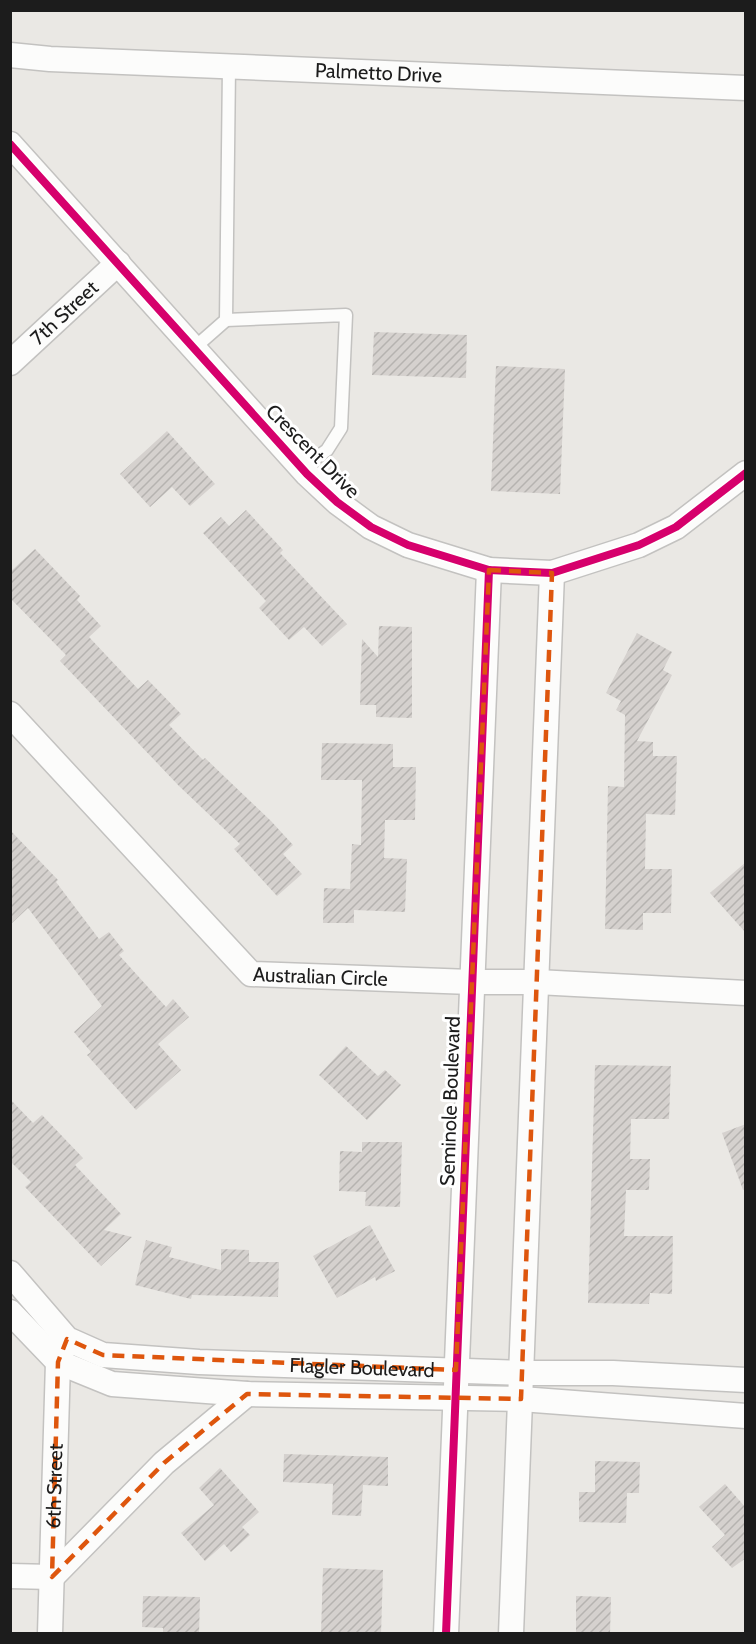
<svg xmlns="http://www.w3.org/2000/svg" width="756" height="1644" font-family="Cabin,sans-serif">
<defs>
<pattern id="building-hatch" width="6" height="6" patternUnits="userSpaceOnUse" patternTransform="scale(1.5)"><rect width="6" height="6" fill="#d5d1ce"/><path d="M-1 1l2-2M0 6l6-6M5 7l2-2" fill="none" stroke="#b6b3b0"/></pattern>
</defs>
<rect width="100%" height="100%" fill="#eae8e4"/>
<!-- building -->
<g fill="url(#building-hatch)">
<path d="M374,332L467,335L466,378L372,375Z"/>
<path d="M496,366L565,369L560,494L491,491Z"/>
<path d="M167,431L215,484L190,506L172,487L150,507L120,474Z"/>
<path d="M246,510L283,550L280,553L347,624L322,646L304,627L289,640L259,608L266,601L203,533L221,517L229,526Z"/>
<path d="M35,549L80,596L77,600L101,626L89,637L138,689L148,680L181,714L169,725L203,760L205,758L271,821L293,845L283,854L302,874L277,896L234,849L240,844L179,786L60,661L66,655L10,598V572Z"/>
<path d="M379,626L412,627V718L376,717V705H360L362,639L378,657Z"/>
<path d="M637,633L672,652L663,670L672,675L637,741L653,742V756H677L675,815L646,814L645,869H672L671,913H643V930L605,929L608,786L624,787L625,715L616,710L621,701L606,693Z"/>
<path d="M322,743L393,744V767H416L415,820H385L384,858L407,859L405,912L354,910V923H323L324,888L350,889L352,844L361,845L362,780H321Z"/>
<path d="M10,830L58,880L56,882L99,939L109,932L124,951L119,955L166,1007L173,999L189,1017L158,1044L181,1070L136,1110L87,1055L91,1052L74,1032L102,1006L28,908L10,925Z"/>
<path d="M746,862V933L710,893Z"/>
<path d="M346,1046L378,1076L385,1070L401,1085L367,1120L319,1075Z"/>
<path d="M595,1065L671,1066L669,1119H631L630,1159H650L649,1190H626L624,1236H673L672,1294L650,1293L649,1304L588,1303Z"/>
<path d="M10,1099L33,1123L42,1115L83,1158L75,1165L121,1214L104,1230L132,1237L101,1266L25,1187L31,1182L10,1161Z"/>
<path d="M746,1124V1189L743,1190L722,1133Z"/>
<path d="M362,1142H402L400,1207L365,1206L366,1192L339,1191L340,1151L362,1152Z"/>
<path d="M370,1225L395,1271L376,1281L375,1277L337,1298L313,1256Z"/>
<path d="M146,1240L172,1247L169,1257L221,1270V1249L249,1250V1262H279L278,1297L192,1295L191,1299L135,1285Z"/>
<path d="M284,1454L388,1457V1486L363,1485L361,1516L332,1515L333,1484L283,1482Z"/>
<path d="M595,1461L640,1462L639,1493H627L626,1523L579,1522V1492H595Z"/>
<path d="M220,1468L259,1512L242,1527L250,1535L231,1552L224,1544L205,1561L181,1533L214,1505L199,1488Z"/>
<path d="M725,1484L746,1508V1558L732,1568L712,1547L725,1535L699,1507Z"/>
<path d="M323,1568L383,1570L381,1634H321Z"/>
<path d="M143,1596L200,1597L199,1634H163V1628L142,1627Z"/>
<path d="M576,1596L611,1597L610,1634H576Z"/>
</g>
<g fill="none" stroke-linecap="round" stroke-linejoin="round">
<defs>
<g id="lane">
<path d="M226,320L346,315L341,428L327,450L302,468"/>
<path d="M193,349L226,320L229,67"/>
</g>
<g id="street">
<path id="s1" d="M10,55L50,59L746,88"/>
<path d="M10,144L307,474L337,502L371,527L408,545L489,570L552,573L639,545L676,527L746,473"/>
<path id="s2" d="M10,363L118,263"/>
<path id="s3" d="M10,714L251,974L471,982H537L746,993"/>
<path id="s4" d="M10,1273L67,1339L103,1355L199,1362L522,1373H613L746,1380"/>
<path d="M10,1312L58,1362L112,1384L247,1394L521,1399L746,1416"/>
<path d="M10,1576L52,1577L164,1463L247,1394"/>
<path id="s5" d="M50,1634L58,1362L63,1349"/>
<path d="M446,1634L489,570"/>
<path d="M511,1634L552,573"/>
</g>
</defs>
<!-- lane casing -->
<use href="#lane" stroke="#c3c2c0" stroke-width="15"/>
<!-- street casing -->
<use href="#street" stroke="#c3c2c0" stroke-width="27"/>
<!-- lane -->
<use href="#lane" stroke="#fcfcfb" stroke-width="12"/>
<!-- street -->
<use href="#street" stroke="#fcfcfb" stroke-width="24"/>
<defs>
<g id="cycleway">
<path d="M10,144L307,474L337,502L371,527L408,545L489,570L552,573L639,545L676,527L746,473"/>
<path d="M446,1634L489,570"/>
</g>
</defs>
<!-- cycleway casing -->
<use href="#cycleway" stroke="#fff" stroke-width="11"/>
<!-- cycleway -->
<use href="#cycleway" stroke="#d6006c" stroke-width="8"/>
</g>
<!-- marked area -->
<path fill="none" stroke="#de560d" stroke-width="4.5" stroke-dasharray="12 8" stroke-linejoin="round" d="M489,570L552,573L521,1399L247,1394L164,1463L52,1577L58,1362L67,1339L103,1355L456,1370Z"/>
<g text-anchor="middle" stroke-width="6" stroke-linejoin="round" paint-order="stroke">
<!-- street labels -->
<g font-size="20" fill="#1c1c1c" stroke="#fff">
<text dy="7" stroke="none"><textPath href="#s1" startOffset="369">Palmetto Drive</textPath></text>
<text dy="7" stroke="none"><textPath href="#s2" startOffset="74">7th Street</textPath></text>
<text transform="translate(313 451) rotate(45)" y="7">Crescent Drive</text>
<text dy="7" stroke="none"><textPath href="#s3" startOffset="424">Australian Circle</textPath></text>
<text transform="translate(450 1101) rotate(-88)" y="7">Seminole Boulevard</text>
<text dy="7" stroke="none"><textPath href="#s4" startOffset="386">Flagler Boulevard</textPath></text>
<text dy="7" stroke="none"><textPath href="#s5" startOffset="148">6th Street</textPath></text>
</g>
</g>
<!-- border -->
<rect width="756" height="1644" fill="none" stroke="#1c1c1c" stroke-width="24"/>
</svg>
